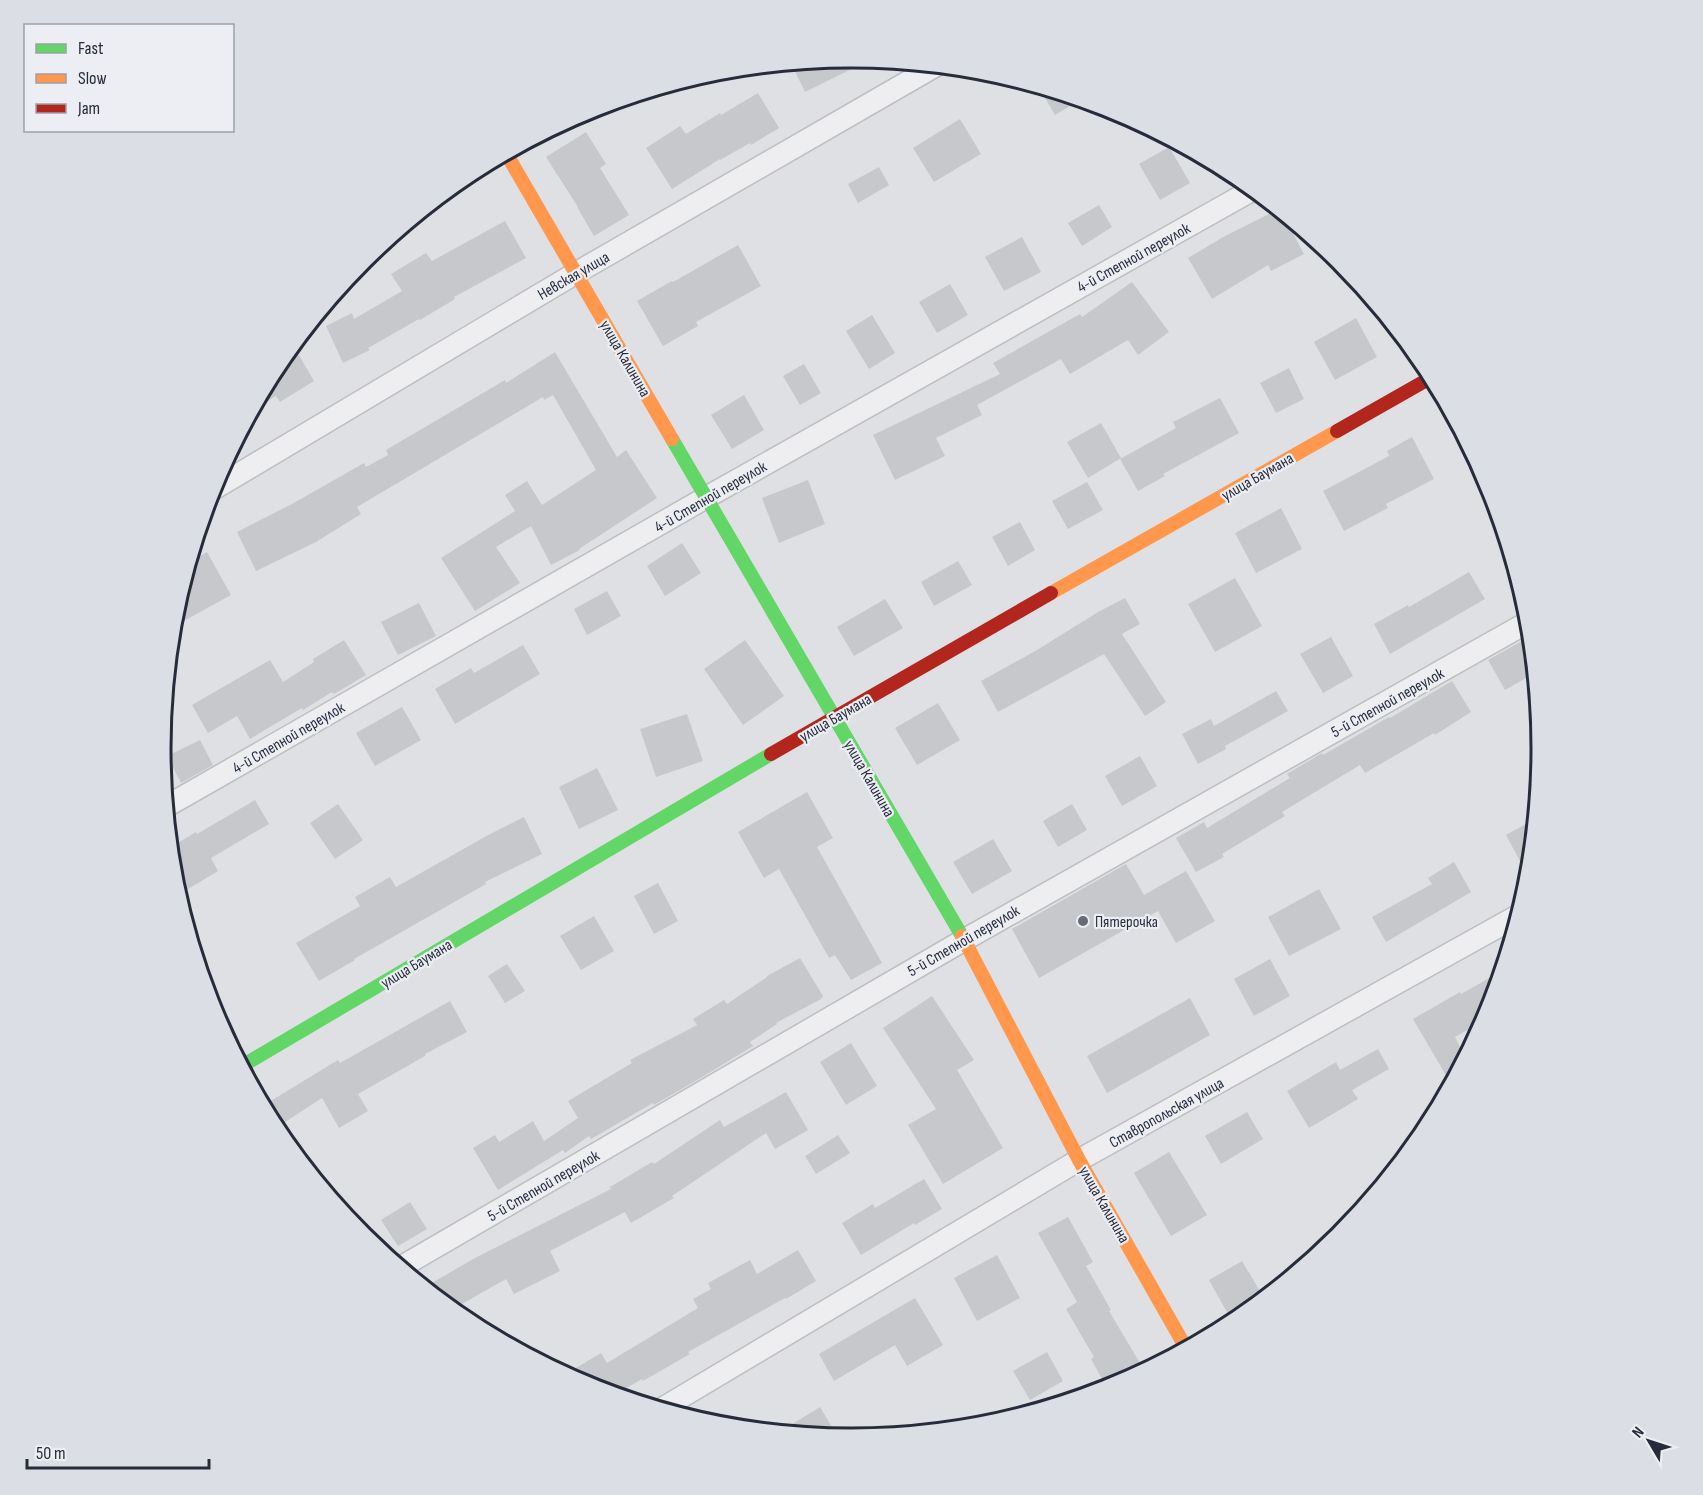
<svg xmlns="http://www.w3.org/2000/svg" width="1703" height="1495" font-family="'Sofia Sans Condensed',sans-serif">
<rect width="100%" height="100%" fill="#dfe0e4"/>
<!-- building -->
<g fill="#c7c8cc">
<path d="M852,57L872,59L805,92L791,63Z"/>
<path d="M1038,86L1072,96L1082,99L1055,115Z"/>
<path d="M758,93L779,128L751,145L750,143L720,160V159L672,189L646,148L680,126L686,134L720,113L721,115Z"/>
<path d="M960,119L981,154L934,182L913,148Z"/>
<path d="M586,132L606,164L600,168L629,215L594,236L577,207H578L546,157Z"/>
<path d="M1169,147L1190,183L1160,200L1139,164Z"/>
<path d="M879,167L889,185L858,203L848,184Z"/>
<path d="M1099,205L1112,227L1082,246L1068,223Z"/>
<path d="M1279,209L1281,211L1304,254L1271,271L1268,265L1212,299L1188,258L1225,236Z"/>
<path d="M505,221L526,258L454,297L455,299L420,320L419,319L368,348L370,350L343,363L326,326L352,313L354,319L402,291L391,274L426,253L432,261Z"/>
<path d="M1022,237L1041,272L1004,291L985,257Z"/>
<path d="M738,245L761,286L696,322L698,326L663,346L637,301L672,281L673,282Z"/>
<path d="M1132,282L1169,332L1138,355L1128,340L1070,374L1061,359L977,405L982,415L936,438L945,456L895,480L873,435L1000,374L993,363L1080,314L1082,317Z"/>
<path d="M950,284L968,315L937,333L919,302Z"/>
<path d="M872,315L895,353L869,369L846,331Z"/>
<path d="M1356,318L1377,357L1335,380L1314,342Z"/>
<path d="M293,345L314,381L280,402L276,396L252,411L278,364Z"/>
<path d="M555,352L617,457L626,450L657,498L579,549L580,550L551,565L531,526L496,547L520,583L475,611L441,558L515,511L505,495L527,481L542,505L596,470L553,395L544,400L543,397L357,507L361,514L316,542L256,571L237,532L292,504L364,463L366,467L388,455L386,450L505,380L506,383Z"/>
<path d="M804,364L821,393L800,405L783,376Z"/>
<path d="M1289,368L1304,399L1276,413L1260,383Z"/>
<path d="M744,395L764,430L732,449L711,415Z"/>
<path d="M1220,398L1239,433L1163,474L1165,476L1138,491L1120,459L1176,428L1173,422Z"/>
<path d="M1101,423L1121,458L1088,478L1067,442Z"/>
<path d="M1412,437L1434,479L1386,504L1388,508L1344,531L1323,491L1389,456L1387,451Z"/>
<path d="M808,480L825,524L779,543L762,498Z"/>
<path d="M1087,482L1103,510L1068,529L1052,501Z"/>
<path d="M1281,508L1302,549L1256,573L1235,533Z"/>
<path d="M1020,522L1035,550L1008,566L992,537Z"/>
<path d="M682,543L701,573L665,596L647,566Z"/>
<path d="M207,552L231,595L173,627L174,612L190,562Z"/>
<path d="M958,561L972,585L934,606L921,582Z"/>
<path d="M1469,572L1485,599L1390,654L1374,624L1408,605L1409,607Z"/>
<path d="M1235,578L1262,626L1215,652L1188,604Z"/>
<path d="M607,591L621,616L587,635L574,609Z"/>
<path d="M1125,598L1140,624L1122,634L1166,702L1145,716L1104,654L998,712L981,681L1037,650L1098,612Z"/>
<path d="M885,599L903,628L854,656L837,627Z"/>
<path d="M419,603L436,636L398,655L381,622Z"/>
<path d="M1531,636L1535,673L1505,690L1488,660Z"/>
<path d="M1331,637L1353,676L1323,693L1300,654Z"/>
<path d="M344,640L366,675L334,694L332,692L303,710L302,708L250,739L237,716L208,733L192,705L270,660L283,682L314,662L313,659Z"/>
<path d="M745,640L784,696L743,725L704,669Z"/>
<path d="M523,645L540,674L455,724L435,689L471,668L474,673Z"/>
<path d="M1452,681L1471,712L1435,735L1434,733L1365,773L1360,765L1282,812L1285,816L1222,854L1224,857L1196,872L1176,838L1204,822L1207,828L1290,778L1287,774L1322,753L1323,755L1389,717L1390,718Z"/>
<path d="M1276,691L1288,711L1225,746L1226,749L1198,764L1182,734L1211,719L1214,726Z"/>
<path d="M938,703L960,740L917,765L895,728Z"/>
<path d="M402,707L421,740L375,766L356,733Z"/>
<path d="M687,714L703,761L656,777L640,729Z"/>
<path d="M200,740L213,765L181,783L167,756Z"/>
<path d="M1140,756L1157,786L1122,806L1105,776Z"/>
<path d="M597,768L618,810L579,829L559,787Z"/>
<path d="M807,792L833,838L817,847L882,963L851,980L835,955L829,958L779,869L764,878L738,832Z"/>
<path d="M255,800L269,824L211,858L218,871L178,895L174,882L171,847L196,832L197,834Z"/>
<path d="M338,804L363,840L335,859L310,823Z"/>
<path d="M1072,804L1087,830L1058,847L1043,821Z"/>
<path d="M524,817L542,854L485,882L486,884L354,959L355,960L319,981L296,943L360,906L355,897L390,877L396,887L490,834Z"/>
<path d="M1535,819L1529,878L1506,835Z"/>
<path d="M993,839L1012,871L972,894L953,862Z"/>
<path d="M1454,862L1471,892L1386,942L1372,917L1432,884L1428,878Z"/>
<path d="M1126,864L1144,895L1186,871L1215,921L1176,943L1158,911L1039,978L1012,929Z"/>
<path d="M658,883L678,921L654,934L634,896Z"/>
<path d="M1319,889L1341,929L1289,956L1268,917Z"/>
<path d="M594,916L614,951L581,970L560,936Z"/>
<path d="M800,958L823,996L821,999L776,1023L777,1024L750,1042L753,1046L704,1076L654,1105L653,1103L591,1139L589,1136L565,1153L563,1150L498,1190L473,1148L495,1135L499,1142L533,1121L544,1141L578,1118L568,1101L632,1063L630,1060L697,1025L693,1019L724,1000L727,1004L767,977V976Z"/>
<path d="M1270,959L1290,996L1254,1016L1234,979Z"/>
<path d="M507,964L525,991L505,1003L488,976Z"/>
<path d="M1502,971L1489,1012L1485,1020L1455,1037L1465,1057L1451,1084L1413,1019L1460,992L1461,994Z"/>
<path d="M932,996L974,1060L957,1070L1003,1148L943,1184L908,1125L936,1109L883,1028Z"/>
<path d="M1190,998L1210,1035L1107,1093L1087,1056Z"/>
<path d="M450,1001L467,1032L425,1054V1056L358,1094L368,1111L339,1128L322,1098L276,1128L264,1105L338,1060L340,1063Z"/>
<path d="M851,1043L877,1086L846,1105L820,1062Z"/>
<path d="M1378,1049L1389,1069L1352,1090L1358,1099L1309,1128L1287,1091L1336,1062L1340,1070Z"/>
<path d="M786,1092L808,1130L775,1149L766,1133L672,1196L674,1198L631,1223L625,1212L550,1251L560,1271L514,1294L506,1279L453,1309L425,1287L473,1259L611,1189L610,1187L652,1162L654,1164L720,1120L724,1127Z"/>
<path d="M1247,1112L1263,1139L1221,1164L1205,1136Z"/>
<path d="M838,1135L850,1153L816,1174L805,1156Z"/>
<path d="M1169,1152L1207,1215L1171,1236L1134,1173Z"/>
<path d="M924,1179L942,1209L915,1225L914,1223L861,1255L842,1223L873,1204L875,1208Z"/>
<path d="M410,1202L427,1229L398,1246L381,1220Z"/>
<path d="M1068,1217L1093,1262L1086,1266L1111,1310L1109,1311L1144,1370L1115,1386L1107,1388L1091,1359L1094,1357L1066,1309L1077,1302L1038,1233Z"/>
<path d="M798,1250L816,1281L786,1299L785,1298L688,1352L690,1354L643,1381L642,1379L616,1394L587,1385L566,1374L601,1353L607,1363L698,1308L693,1299L711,1289L708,1283L750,1260L757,1274Z"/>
<path d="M997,1255L1020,1298L977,1321L954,1278Z"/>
<path d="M1242,1261L1264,1298L1233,1323L1209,1280Z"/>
<path d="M915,1298L943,1345L907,1366L895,1345L834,1381L819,1354Z"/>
<path d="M1047,1352L1063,1381L1030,1400L1013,1371Z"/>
<path d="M820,1407L838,1437L781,1431Z"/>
</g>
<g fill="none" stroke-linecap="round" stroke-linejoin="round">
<defs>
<g id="street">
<path d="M212,490L576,273L937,65"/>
<path d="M167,806L707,497L1254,189"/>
<path d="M401,1267L964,940L1530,621"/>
<path d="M663,1408L1079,1160L1519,915"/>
</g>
</defs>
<!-- street casing -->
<use href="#street" stroke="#bdbec2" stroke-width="24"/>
<!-- street -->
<use href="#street" stroke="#eeeef0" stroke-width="21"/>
<!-- fast -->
<g stroke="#63d668" stroke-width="14">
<path d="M672,439L962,936"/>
<path d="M242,1066L771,754"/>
</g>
<!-- slow -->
<g stroke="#ff974d" stroke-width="14">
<path d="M506,153L672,439"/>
<path d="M1051,593L1337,431"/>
<path d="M962,936L1079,1160L1186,1348"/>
</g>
<!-- jam -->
<g stroke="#b3261e" stroke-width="14">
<path d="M1337,431L1432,377"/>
<path d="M771,754L1051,593"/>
</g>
</g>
<!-- markers -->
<circle fill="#676b76" stroke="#eceef4" stroke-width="2" cx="1083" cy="921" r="6"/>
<g text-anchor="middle" stroke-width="4.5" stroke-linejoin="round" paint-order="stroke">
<!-- street labels -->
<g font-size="16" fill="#272c3b" stroke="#eceef4">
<text transform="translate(1133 257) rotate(-29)" y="6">4-й Степной переулок</text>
<text transform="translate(573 275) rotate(-30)" y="6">Невская улица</text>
<text transform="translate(626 358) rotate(60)" y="6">улица Калинина</text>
<text transform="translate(1257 476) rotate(-30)" y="6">улица Баумана</text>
<text transform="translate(710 496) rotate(-30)" y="6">4-й Степной переулок</text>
<text transform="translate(1387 702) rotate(-29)" y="6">5-й Степной переулок</text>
<text transform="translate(835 717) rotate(-30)" y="6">улица Баумана</text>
<text transform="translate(288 737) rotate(-30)" y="6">4-й Степной переулок</text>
<text transform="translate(870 778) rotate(60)" y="6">улица Калинина</text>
<text transform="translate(963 940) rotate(-30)" y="6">5-й Степной переулок</text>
<text transform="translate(416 963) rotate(-31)" y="6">улица Баумана</text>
<text transform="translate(1166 1112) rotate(-29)" y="6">Ставропольская улица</text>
<text transform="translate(543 1185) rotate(-30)" y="6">5-й Степной переулок</text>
<text transform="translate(1105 1204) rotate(60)" y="6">улица Калинина</text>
</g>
<!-- poi labels -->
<g font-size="16" fill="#272c3b" stroke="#eceef4" text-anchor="start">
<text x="1095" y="927">Пятерочка</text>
</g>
</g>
<!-- crop -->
<path d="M0 0H1703V1495H0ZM171 748a680 680 0 1 1 1360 0a680 680 0 1 1-1360 0Z" fill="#dcdee5" fill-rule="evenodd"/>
<path fill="none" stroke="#272c3b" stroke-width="3" d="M171 748a680 680 0 1 1 1360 0a680 680 0 1 1-1360 0Z"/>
<!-- legend -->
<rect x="24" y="24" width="210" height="108" fill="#eceef4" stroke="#9da0aa" stroke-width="1.5"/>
<rect x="36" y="44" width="30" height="9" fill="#63d668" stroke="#9da0aa" stroke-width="1.5"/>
<text x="78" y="54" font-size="18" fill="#272c3b">Fast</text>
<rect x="36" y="74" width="30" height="9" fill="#ff974d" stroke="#9da0aa" stroke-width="1.5"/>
<text x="78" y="84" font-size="18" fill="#272c3b">Slow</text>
<rect x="36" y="104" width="30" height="9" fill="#b3261e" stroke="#9da0aa" stroke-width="1.5"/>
<text x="78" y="114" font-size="18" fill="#272c3b">Jam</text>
<!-- north arrow -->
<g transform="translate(1649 1441) rotate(309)" stroke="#eceef4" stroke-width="4.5" paint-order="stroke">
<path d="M0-4.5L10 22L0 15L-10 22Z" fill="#272c3b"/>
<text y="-9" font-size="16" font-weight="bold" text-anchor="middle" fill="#272c3b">N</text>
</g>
<!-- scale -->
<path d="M27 1459v9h182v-9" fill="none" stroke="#272c3b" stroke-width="3"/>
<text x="36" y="1459" font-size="18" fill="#272c3b" stroke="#eceef4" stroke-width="4.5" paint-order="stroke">50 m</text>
</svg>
